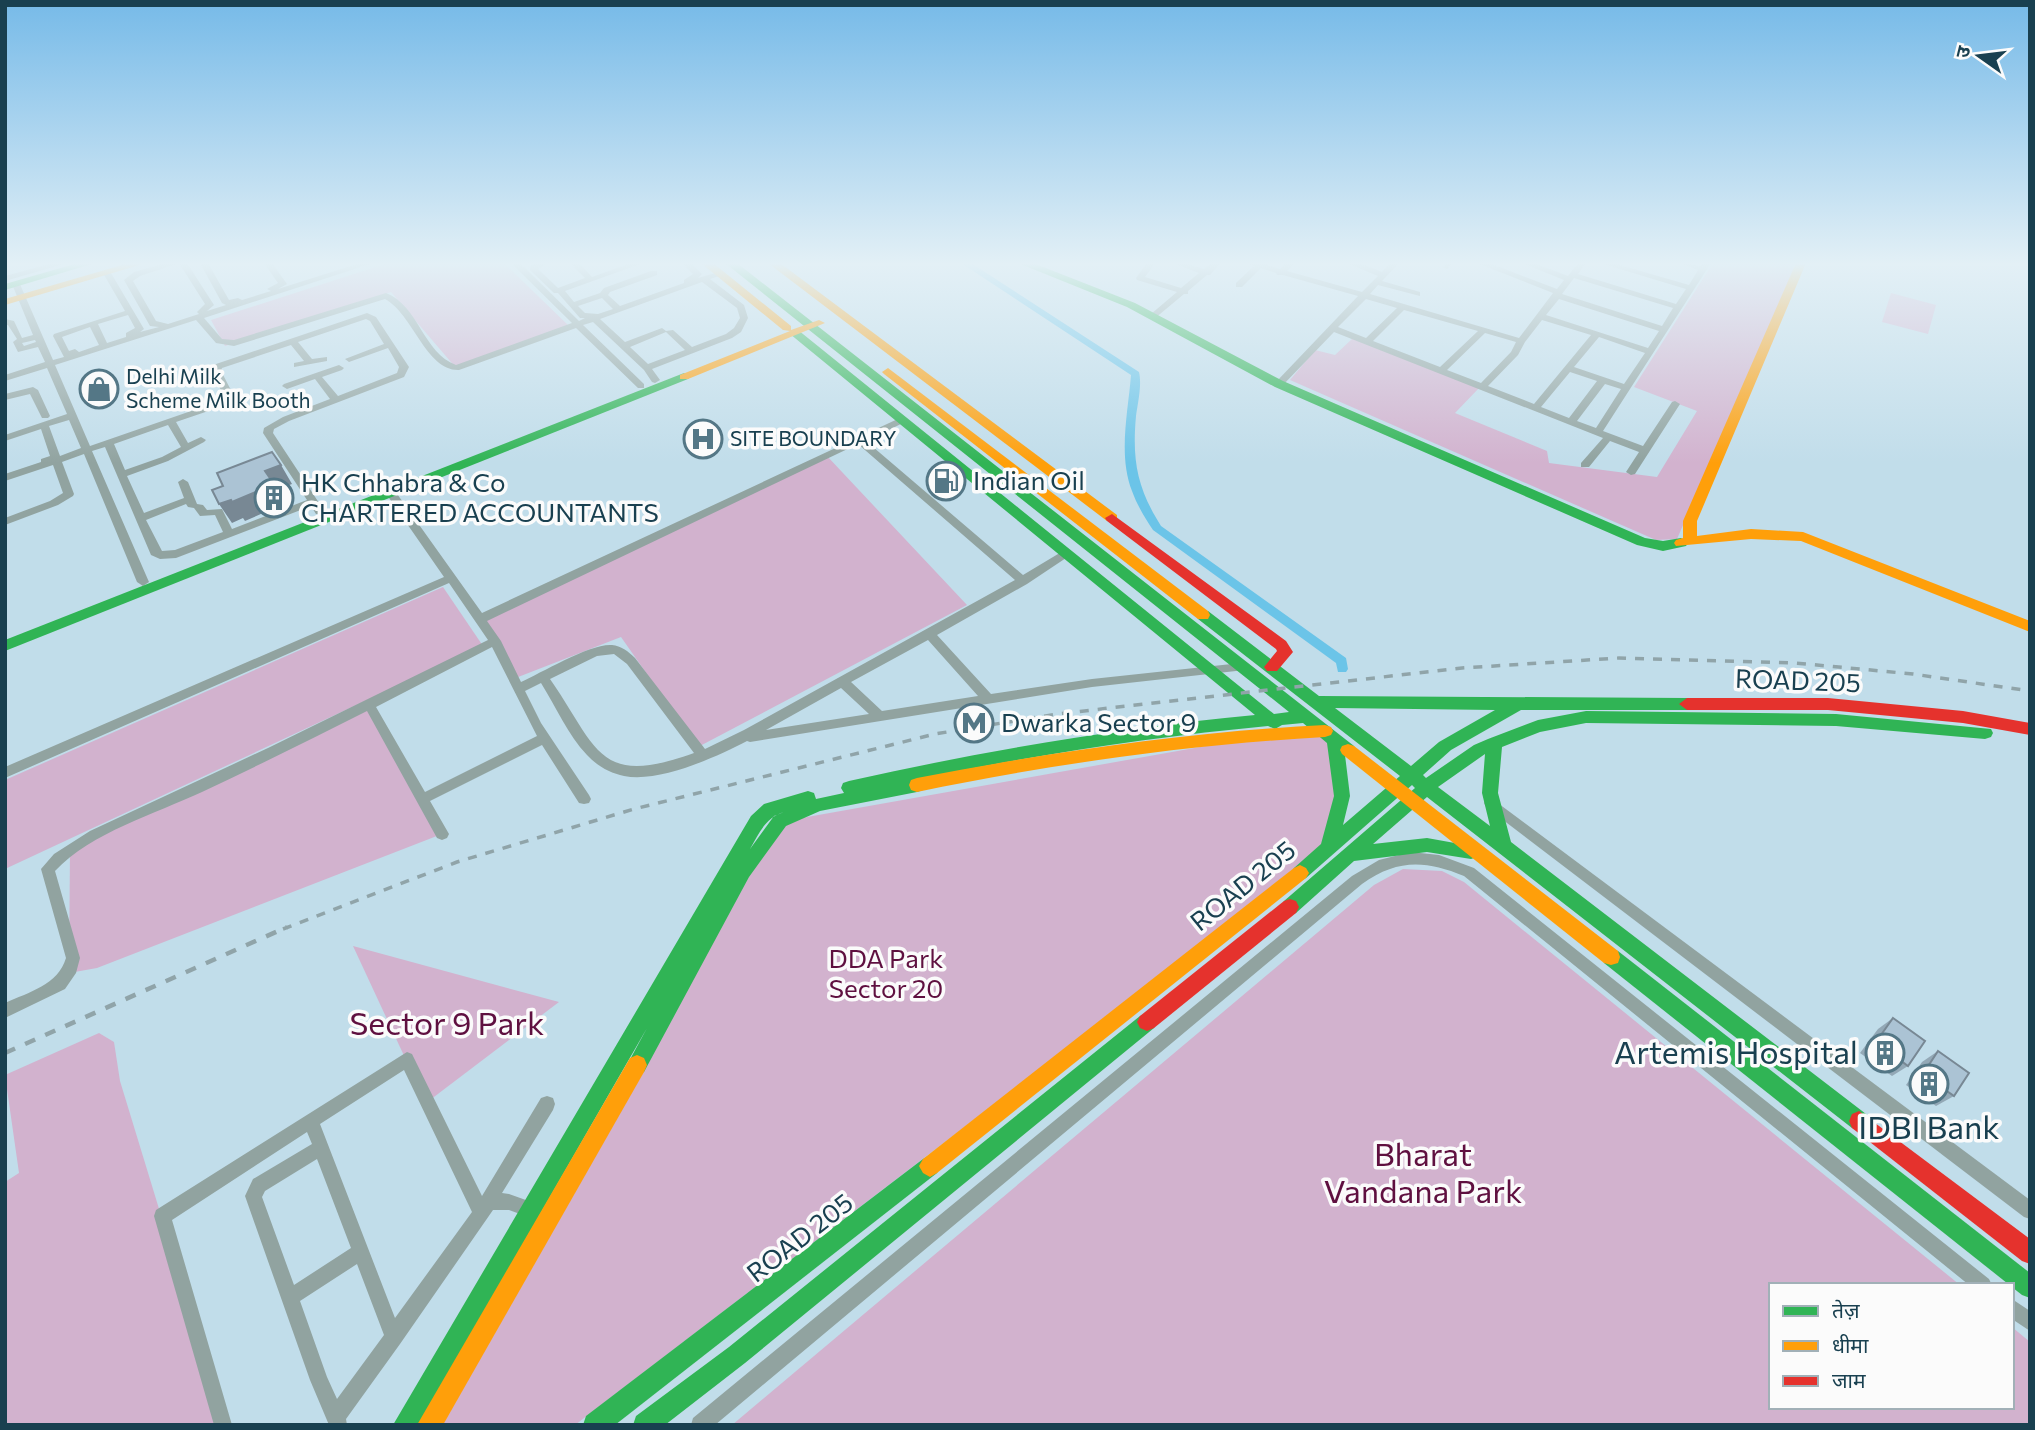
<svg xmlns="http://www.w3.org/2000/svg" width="2035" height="1430" font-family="Commissioner,'Noto Sans Devanagari',sans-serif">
<rect width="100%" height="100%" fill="#c1ddea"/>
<!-- green -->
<g fill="#d2b2ce">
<path d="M388,263H504L569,326L456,368L391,292L225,346L211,320Z"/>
<path d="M1713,263H1797L1677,539L1656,540L1290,380L1315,350L1335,355L1353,338L1480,387L1455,413L1547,451L1549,463L1657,477L1697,411L1634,387Z"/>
<path d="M1891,293L1936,305L1928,334L1882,322Z"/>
<path d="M827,456L967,605L698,747L621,637L513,679L480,619Z"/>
<path d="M443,587L483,646L5,869V780Z"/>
<path d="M370,706L442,834L97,968L69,973L70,850Z"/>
<path d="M1323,731L1339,764L1329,848L575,1425H431L779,822L1284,732Z"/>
<path d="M1403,869L1442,871L1464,882L1960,1285H1771V1407H2012V1327L2030,1342V1425H732L1374,885Z"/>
<path d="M353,946L559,1002L426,1103Z"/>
<path d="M99,1033L114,1042L120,1081L225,1425H5V1182L19,1173L5,1075Z"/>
</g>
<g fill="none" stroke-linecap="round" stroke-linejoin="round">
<!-- canal -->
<path fill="#6bc4e8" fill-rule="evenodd" d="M961,263H971L1139,372C1142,385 1138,402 1136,416C1132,460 1137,488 1161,526L1346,658L1348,669L1346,672H1338L1336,663L1153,530C1145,518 1137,505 1132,491C1118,455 1128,413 1131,375Z"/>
<!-- street -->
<g fill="#91a3a0" fill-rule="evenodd">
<path d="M53,263H67L5,281V276Z"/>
<path d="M166,263H179L140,276L133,281L156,321L168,324L199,314L197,312L205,304L179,263H187L214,305L207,311L226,305L222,303L200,263H208L229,300L238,298L242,300L271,291L267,289L278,283L264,263H272L287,284L278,289L360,263H373L204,318L222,339L234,340L386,293C419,306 423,353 456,365L572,323L511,263H520L579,321L585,318H580L558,293H554L530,270V266L536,263H547L538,269L558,288L585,278L570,263H579L592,277L631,263H643L565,291L574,302L600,293L604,288L651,271H657V275L610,292L608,295L620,306L684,283V280L693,274L682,263H691L702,274L698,278L722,271V275L710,279L744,305L748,318L741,332L732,338L652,369L660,380L655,383L652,382L644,370L593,322L583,325L644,384V388H638L576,328L459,370C426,371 413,314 385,299L234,346L216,343L196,320L55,365L90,446L220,401L224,396L211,371L216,364L367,313L376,317L409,367L404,377L289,421L274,429L273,433L325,512L324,514H316L311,506L176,558L160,559L151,555L105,447L92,451L149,582L143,586L137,582L84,454L62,462L74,494L73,496L58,505L5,525V518L50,501L63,493L53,465L5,481V474L41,462V459L50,456L41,429L5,441V435L67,414L47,368L5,381V375L45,362L38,347L18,352L13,342L17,339L8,325H5V319L14,321L22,338L33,335L12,284L19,282L53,360L64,357L53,336L54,334L125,311L103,273L107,271L111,273L144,329L140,332L159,327L150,326L124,280L134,272ZM702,282L737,308L740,318L734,328L726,334L692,347L673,330L666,331L662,328L625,342L600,319ZM602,298L613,309L598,314L585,313L578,306ZM128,315L135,328L126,333V337L107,343L98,324ZM366,319L370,321L384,344L345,359L349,362L388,348L399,367L397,373L338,396L322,377L342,370L344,368L339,365L284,384L282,386L287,389L315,379L330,399L283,417L264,428L263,433L307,500L232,529L222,509L207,510L203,505L197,504L188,482L183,479L178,482L184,498L144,513L127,476L168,461L204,442L206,440L201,437L188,443L176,422L226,405L234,396L221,371L222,368L291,345L304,361L294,363V367L327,361V357L312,359L298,342ZM90,327L99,345L79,352L75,349L69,351L62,337ZM666,332L685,350L648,364L630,347ZM35,340L36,342L24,346L22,343ZM69,420L81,448L60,456L49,426ZM168,425L181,447L162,457L125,470L114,444ZM186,504L188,507L194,508L200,516L215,515L223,532L175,550L162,551L146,520Z"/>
<path d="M1147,263H1155L1145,277L1181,288L1199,273L1173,263H1185L1204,269L1211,263H1220L1210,275H1207L1188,291V294H1184L1154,319L1150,316L1151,314L1177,292L1137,280L1136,278Z"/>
<path d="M1248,263H1261L1280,269L1286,263H1295L1287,271L1362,292L1378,276L1347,263H1359L1382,272L1390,263H1399L1382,281L1420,292V296L1378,285L1370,294L1519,338L1553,293L1477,263H1489L1557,289L1564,280L1522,263H1534L1568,276L1578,263H1586L1578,274L1676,304L1686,289L1600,263H1613L1689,285L1698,270L1680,263L1701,266L1703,263H1711L1603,431L1643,446L1672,402L1675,401L1680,404L1635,474L1631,475L1626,472L1639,452L1610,441L1589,467H1581V463L1603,438L1334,332L1282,386H1276V382L1358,296L1283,275H1277L1276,273L1261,268L1242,287H1236V283L1254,266ZM1574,278L1673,308L1662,326L1562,294ZM1366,299L1397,308L1366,338L1338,327ZM1559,299L1659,331L1648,348L1546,315ZM1404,310L1478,331L1440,367L1373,341ZM1542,320L1591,335L1534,404L1488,386L1518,355L1525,342ZM1485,333L1516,342L1511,352L1481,383L1447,370ZM1599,337L1645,353L1624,384L1574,367ZM1570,372L1597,381L1569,418L1541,407ZM1605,384L1621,389L1596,428L1577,421Z"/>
<path d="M1446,263H1454L1447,269L1443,267Z"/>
<path d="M33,387L38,390L50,416L48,418H42L30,394L5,400V394Z"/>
<path d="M902,417L905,418V422L866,441L1023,575L1063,551H1071L1072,554L1027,584L937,635L991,694L1092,679L1241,663L1245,664L1247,667L1245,670L1092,687L750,742L747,741C716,757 660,783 624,776C610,773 597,766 587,755C568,735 556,707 541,683L525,691L541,723L589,795L591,799L589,803L584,804L579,803L542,745L430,801L449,834L447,838L442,840L437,838L367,711C312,739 257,766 202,792C155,814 92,832 55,871L80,958L76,973L65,989L5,1018V1003C29,992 58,985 66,958L41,869L54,854L90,831L268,748L488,640L449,583L5,778V767L444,577L387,495V491H395L482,613ZM858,444L1015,580L744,730L705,749L635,658C628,651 621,646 612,645C591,643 541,673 521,682L501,641L487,621ZM928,640L978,696L882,711L851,682ZM492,647L537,736L425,792L376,707ZM614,654L627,664L694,753C597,788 598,748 550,679L597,656ZM841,688L869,714L766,730Z"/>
<path d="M1491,798L2030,1200V1219L2024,1217L1486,807L1484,803L1486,799Z"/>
<path d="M1411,852L1439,855L1474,868L1989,1279L1992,1285H1969L1464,876C1425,860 1397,859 1362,884L715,1425H691L693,1418L1352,876L1379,860Z"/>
<path d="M407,1052L412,1054L482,1196L541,1098L547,1096L553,1098L555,1104L553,1110L502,1193L509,1194L537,1204L539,1210L537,1216L531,1218L509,1210H493L400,1344L346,1419L347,1425H329L310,1380L245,1196L253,1179L312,1144L307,1132L172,1220L232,1425H214L154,1216L156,1210ZM404,1070L472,1212L395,1318L320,1124ZM317,1159L351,1248L294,1285L262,1197L265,1191ZM357,1264L384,1335L337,1399L327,1377L300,1301Z"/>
<path d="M2012,1299L2030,1311V1331L2012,1319Z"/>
</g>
<!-- fast -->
<g fill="#30b455" fill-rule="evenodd">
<path d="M78,263H95L5,290V284Z"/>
<path d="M725,263H737L1354,746L1356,750L1354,754L1345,755L1350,796L1343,825L1400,776L1198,619L1196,615L1198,611H1208L1319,696L1687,698L1695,704L1687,710H1521L1451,750L1423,775L1426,778L1474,745L1488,739L1538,720L1586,711L1836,714L1991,729L1993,733L1991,737L1985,739L1836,726L1586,723L1540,732L1502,747L1498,793L1511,842L1866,1114L1869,1121L1866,1128L1859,1131L1852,1128L1427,797L1373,844L1427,838L1477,847L1480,852L1477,857L1471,859L1427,852L1354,861L1296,913L1290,915L1284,913L1281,907L1284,901L1415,788L1412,785L1306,878L1300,881L1294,878L1291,873L1294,868L1321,844L1334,796L1327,743L1303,723L1282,725L1275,729L1268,726C1151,737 1034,755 919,779L925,785L923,790L917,792L820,811L786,826L749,877L644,1072L637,1075L630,1072L627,1065L647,1028L419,1425H393L751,816L764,804L808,791L814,793L816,799L844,793L841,788L843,783L849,781C983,751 1118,728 1255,715L790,334V330H798L1274,714L1289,712ZM1335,708L1495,710L1439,742L1411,766ZM1485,754L1482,793L1490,826L1438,787ZM784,812L774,816L750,849C759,833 766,817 784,812Z"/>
<path d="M1018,263H1033L1135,303L1283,381L1645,538L1663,541L1681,538L1688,543L1686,546L1663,551L1637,545L1275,387L1127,307Z"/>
<path d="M684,373L690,377L688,379L5,651V640Z"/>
<path d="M1611,949L1618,951L2030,1273V1298L2022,1295L1604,963L1602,957L1604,951Z"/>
<path d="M1147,1013L1154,1016L1157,1022L1154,1028L745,1363L665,1425H633L636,1416L729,1347L1140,1016Z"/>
<path d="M930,1155L937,1159L941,1166L937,1173L615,1425H583L586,1416L923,1159Z"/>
</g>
<!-- slow -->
<g fill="#ff9f0a" fill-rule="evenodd">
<path d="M129,263H146L5,305V299Z"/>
<path d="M701,263H713L791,326V330L819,320L825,323L688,379H680V375L790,331L783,330Z"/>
<path d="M768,263H780L1117,515V521H1107Z"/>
<path d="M1796,263H1806L1697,521V536L1751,529L1803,532L2030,621V632L1801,541L1751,539L1676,546L1674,543L1676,540L1683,538V521Z"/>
<path d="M888,368L1208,611L1210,615L1208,619H1198L884,374L882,372Z"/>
<path d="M1325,725L1331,727L1333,731L1331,735L1325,737C1187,745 1052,764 917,792L911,790L909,785L911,780L917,778C1052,752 1187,732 1325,725Z"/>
<path d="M1348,744L1354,746L1618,951L1620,957L1618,963L1611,965L1604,963L1342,754L1340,750L1342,746Z"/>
<path d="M1300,865L1306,868L1309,873L1306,878L937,1173L930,1177L923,1173L919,1166L923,1159L1294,868Z"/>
<path d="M637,1055L644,1058L647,1065L644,1072L443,1425H417L630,1058Z"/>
</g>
<!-- jam -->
<g fill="#e5322d" fill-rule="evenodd">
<path d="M1112,514L1286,641L1293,652L1277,671H1267L1264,667L1277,651L1276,649L1107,521L1105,518Z"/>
<path d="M1687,698H1828L1963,711L2030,723V735L1963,723L1828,710H1687L1679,704Z"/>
<path d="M1290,899L1296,901L1299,907L1296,913L1154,1028L1147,1031L1140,1028L1137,1022L1140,1016L1284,901Z"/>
<path d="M1859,1111L2030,1239V1264L2022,1261L1852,1128L1849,1121L1852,1114Z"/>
</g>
<!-- rail-far1 -->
<path stroke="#90a4a9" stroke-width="3.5" stroke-dasharray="9 9" stroke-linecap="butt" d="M283,929L457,862L634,809L935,734L1057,714L1462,668L1619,658L1795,663L1913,674L2030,691"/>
<!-- rail -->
<path stroke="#90a4a9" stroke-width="4.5" stroke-dasharray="11 11" stroke-linecap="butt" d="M5,1053L287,927"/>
</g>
<!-- wall -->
<g fill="#93a8b6">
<path d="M1893,1018L1908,1066L1892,1076L1860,1053L1878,1029Z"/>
<path d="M1938,1051L1954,1096L1936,1106L1906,1085L1922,1062Z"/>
</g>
<!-- shaded-wall -->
<path fill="#788894" d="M281,465L292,484L278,489L286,503L245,521L243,518L232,523L219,504L265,471Z"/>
<!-- building -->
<g fill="#abc3d4" stroke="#788894" stroke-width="2">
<path d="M272,452L281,465L265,471L274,484L232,502L231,500L219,504L212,490L223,486L217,473Z"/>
<path d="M1893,1018L1925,1041L1908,1066L1876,1042Z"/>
<path d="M1938,1051L1969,1073L1954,1096L1923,1074Z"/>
</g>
<!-- sky -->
<linearGradient id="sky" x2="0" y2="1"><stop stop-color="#76bae8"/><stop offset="0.57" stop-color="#e3f0f6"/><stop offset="1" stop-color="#e3f0f6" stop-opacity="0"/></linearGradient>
<rect width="2035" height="463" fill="url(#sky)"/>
<!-- icons -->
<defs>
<symbol id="shop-ring" viewBox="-11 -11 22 22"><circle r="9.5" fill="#fbfbfb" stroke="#547786" stroke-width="1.5"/><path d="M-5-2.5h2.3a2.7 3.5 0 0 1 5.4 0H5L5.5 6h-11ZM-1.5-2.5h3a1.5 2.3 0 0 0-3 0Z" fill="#547786"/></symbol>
<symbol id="hospital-ring" viewBox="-11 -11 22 22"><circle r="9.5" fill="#fbfbfb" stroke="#547786" stroke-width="1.5"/><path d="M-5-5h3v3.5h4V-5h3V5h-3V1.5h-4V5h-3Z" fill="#547786"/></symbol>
<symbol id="fuel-ring" viewBox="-11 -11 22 22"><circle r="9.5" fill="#fbfbfb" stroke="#547786" stroke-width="1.5"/><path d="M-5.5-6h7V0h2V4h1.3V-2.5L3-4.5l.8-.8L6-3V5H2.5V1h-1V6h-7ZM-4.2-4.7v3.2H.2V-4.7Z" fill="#547786"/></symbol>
<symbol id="building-ring" viewBox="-11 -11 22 22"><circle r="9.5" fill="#fbfbfb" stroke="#547786" stroke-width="1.5"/><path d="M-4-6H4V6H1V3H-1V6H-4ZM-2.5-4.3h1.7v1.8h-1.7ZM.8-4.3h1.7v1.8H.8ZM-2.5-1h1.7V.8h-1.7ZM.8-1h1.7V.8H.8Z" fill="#547786"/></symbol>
<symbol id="metro-ring" viewBox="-11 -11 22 22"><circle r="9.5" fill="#fbfbfb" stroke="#547786" stroke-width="1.5"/><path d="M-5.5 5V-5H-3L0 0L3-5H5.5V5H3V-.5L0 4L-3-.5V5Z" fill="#547786"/></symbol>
</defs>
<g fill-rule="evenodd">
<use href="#shop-ring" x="77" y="367" width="44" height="44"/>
<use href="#hospital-ring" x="681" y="417" width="44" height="44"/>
<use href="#fuel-ring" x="924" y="459" width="44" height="44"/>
<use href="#building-ring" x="252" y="476" width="44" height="44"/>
<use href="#metro-ring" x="952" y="701" width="44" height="44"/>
<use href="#building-ring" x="1863" y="1031" width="44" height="44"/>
<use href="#building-ring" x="1907" y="1062" width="44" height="44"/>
</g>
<g text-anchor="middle" stroke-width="7" stroke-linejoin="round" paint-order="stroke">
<!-- far-poi labels -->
<g font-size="21" fill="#194050" stroke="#fbfbfb" text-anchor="start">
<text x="126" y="384">Delhi Milk<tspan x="126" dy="24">Scheme Milk Booth</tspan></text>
<text x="730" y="446">SITE BOUNDARY</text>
</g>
<!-- poi labels -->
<g font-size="26" fill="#194050" stroke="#fbfbfb" text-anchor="start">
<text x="973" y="490">Indian Oil</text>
<text x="301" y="492">HK Chhabra &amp; Co<tspan x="301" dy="30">CHARTERED ACCOUNTANTS</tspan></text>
<text x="1001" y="732">Dwarka Sector 9</text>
</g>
<!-- street labels -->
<g font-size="26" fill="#194050" stroke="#fbfbfb">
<text transform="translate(1798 681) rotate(2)" y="9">ROAD 205</text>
<text transform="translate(1243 886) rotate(-39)" y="9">ROAD 205</text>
<text transform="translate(800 1238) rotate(-38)" y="9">ROAD 205</text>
</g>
<!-- park labels -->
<g font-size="26" fill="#5f1040" stroke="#fbfbfb">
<text x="886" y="968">DDA Park<tspan x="886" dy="30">Sector 20</tspan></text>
</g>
<!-- near-park labels -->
<g font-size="32" fill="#5f1040" stroke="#fbfbfb">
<text x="447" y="1035">Sector 9 Park</text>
<text x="1423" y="1166">Bharat<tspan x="1423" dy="37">Vandana Park</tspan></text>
</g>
<!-- near-poi labels -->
<g font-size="32" fill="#194050" stroke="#fbfbfb" text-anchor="end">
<text x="1858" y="1064">Artemis Hospital</text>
<text x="1929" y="1139" text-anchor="middle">IDBI Bank</text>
</g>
</g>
<!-- border -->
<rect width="2035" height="1430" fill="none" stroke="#194050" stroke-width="14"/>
<!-- legend -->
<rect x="1769" y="1283" width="245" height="126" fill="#fbfbfb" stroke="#a1b0b7" stroke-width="2"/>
<rect x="1783" y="1306" width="35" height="10" fill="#30b455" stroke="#a1b0b7" stroke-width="2"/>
<text x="1832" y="1318" font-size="21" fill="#194050">तेज़</text>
<rect x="1783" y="1341" width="35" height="10" fill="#ff9f0a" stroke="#a1b0b7" stroke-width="2"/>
<text x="1832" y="1353" font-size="21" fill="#194050">धीमा</text>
<rect x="1783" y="1376" width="35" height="10" fill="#e5322d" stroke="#a1b0b7" stroke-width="2"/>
<text x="1832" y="1388" font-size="21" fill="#194050">जाम</text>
<!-- north arrow -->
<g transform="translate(1979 56) rotate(284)" stroke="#fbfbfb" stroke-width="5" paint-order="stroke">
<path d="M0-5L12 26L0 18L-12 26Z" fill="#194050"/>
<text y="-10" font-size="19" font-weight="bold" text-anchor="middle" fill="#194050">उ</text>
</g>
</svg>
